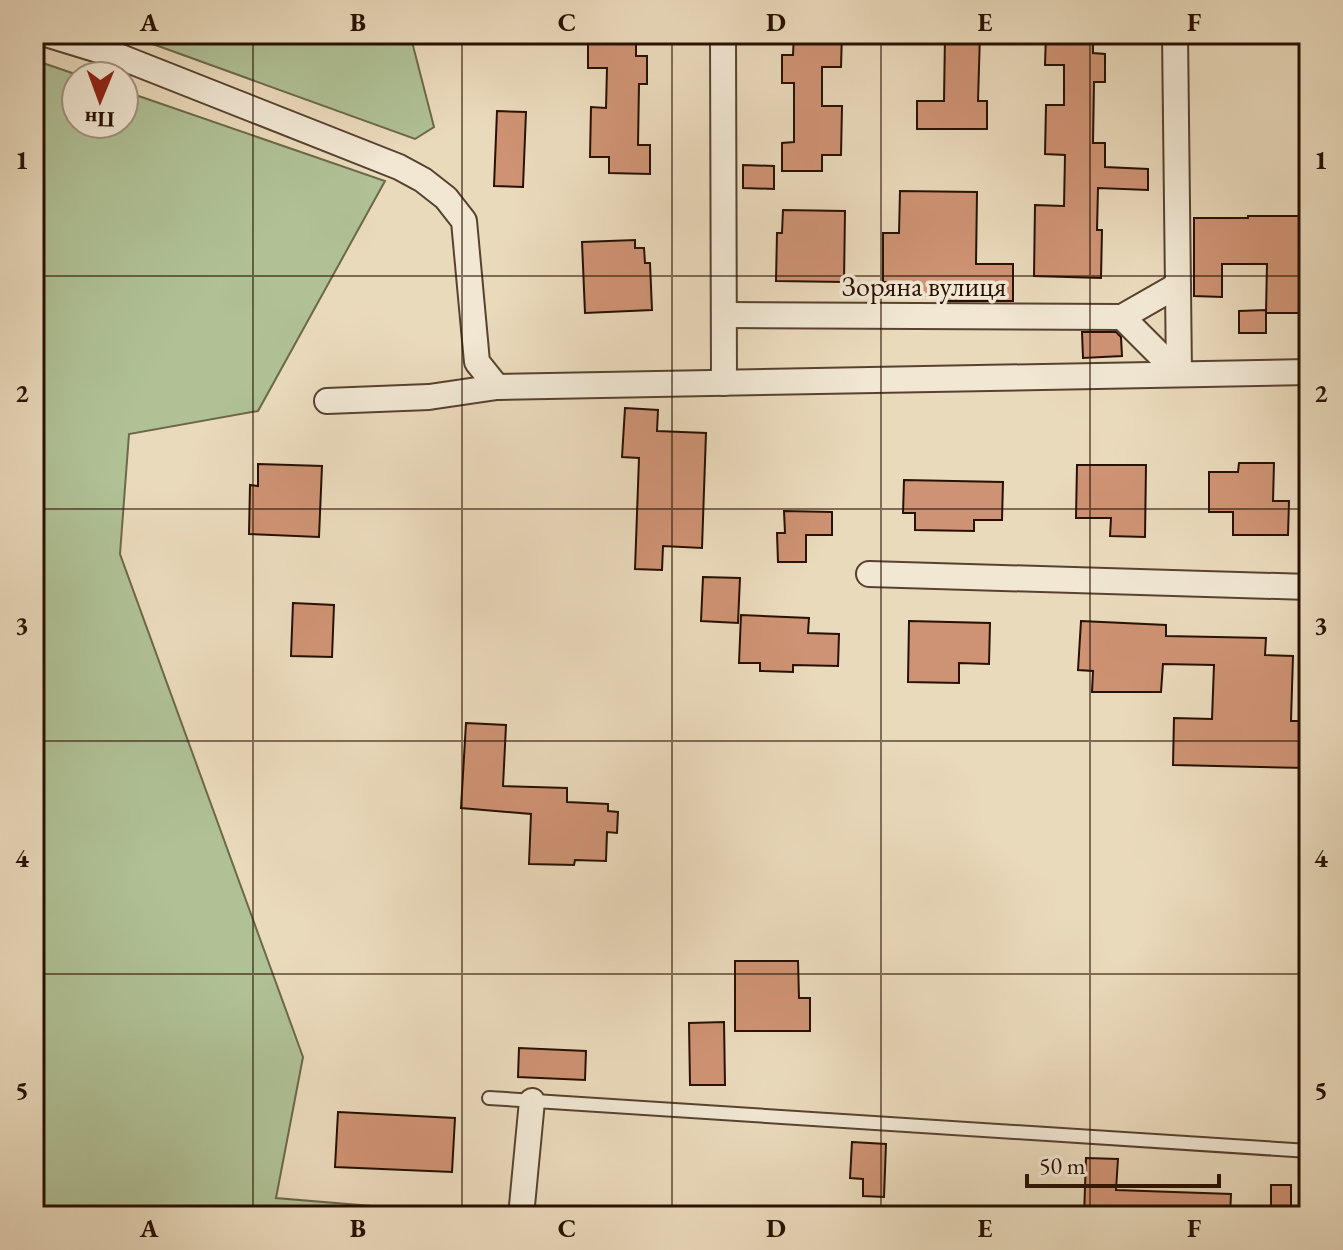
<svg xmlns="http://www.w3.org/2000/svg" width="1343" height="1250" font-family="'EB Garamond',serif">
<rect width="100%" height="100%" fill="#eadabc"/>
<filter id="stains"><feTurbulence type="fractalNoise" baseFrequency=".0025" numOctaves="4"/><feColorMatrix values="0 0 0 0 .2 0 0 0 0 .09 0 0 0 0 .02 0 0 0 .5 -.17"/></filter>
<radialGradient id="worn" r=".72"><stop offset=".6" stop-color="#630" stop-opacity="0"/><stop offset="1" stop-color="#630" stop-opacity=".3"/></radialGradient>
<!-- green -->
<g fill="#b0c196" stroke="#6c684b" stroke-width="2">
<path d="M125,34H410L434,127L415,139Z"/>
<path d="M34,60L81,76H76V124H124V91L385,181L258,411L129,434L120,554L303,1057L276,1198L492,1216H34Z"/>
</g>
<!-- building -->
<g fill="#ce9374" stroke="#281000" stroke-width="2">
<path d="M588,34H636V56H647V84H639L638,145H650V174L609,173V157H590L591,107L606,108L607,68H588Z"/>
<path d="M794,34H842L841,67H822V106H842L841,155H822V171H782V143L794,142V83H782V55H793Z"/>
<path d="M945,34H980L978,101H987V129H917V101H944Z"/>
<path d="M1046,34H1093V53L1105,54V82H1094L1093,143H1105V167L1148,169V190L1098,188L1097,230H1102L1101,278L1034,276L1035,205L1064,206L1065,155L1045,154L1046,105H1064V65H1045Z"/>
<path d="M497,111L526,112L523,187L494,186Z"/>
<path d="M743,165L774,166V189L743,188Z"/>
<path d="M900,191L977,192L976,264H1013V301H944V296H909V282H883V233H899Z"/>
<path d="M783,210L845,211L844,282L776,281L777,233H782Z"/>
<path d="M1248,216H1309V313H1266L1267,264H1222V297L1194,296V218H1248Z"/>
<path d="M635,240V248H644L645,263H650L652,310L585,313L582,242Z"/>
<path d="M1266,310V333H1239V311Z"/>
<path d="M1082,332H1116L1121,337L1122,356L1083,358Z"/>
<path d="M625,408L658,410L657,431L706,433L702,548L663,546L662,570L635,569L639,458L622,457Z"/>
<path d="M1239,463H1274L1273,501H1289L1288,535H1233V512H1209V472H1238Z"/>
<path d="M258,464L322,466L319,537L249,534L250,485L258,486Z"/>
<path d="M1077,465H1146L1145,537L1110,536L1111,518H1076Z"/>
<path d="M904,480L1003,482L1002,520H974V531L915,530V513H903Z"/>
<path d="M784,511L832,512V535H806V562H778L777,533H785Z"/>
<path d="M703,577L740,578L738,623L701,621Z"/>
<path d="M293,603L334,605L332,657L291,656Z"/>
<path d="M741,615L809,618L808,633L839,634L838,666L793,665V672L760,671V663H739Z"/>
<path d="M909,621L990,623L989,664L959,663V683L908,682Z"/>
<path d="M1081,621L1166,625V636L1266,638L1265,655L1293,656L1291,721H1306L1305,768L1173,765L1174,718L1212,719L1214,665L1163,664L1161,692H1092L1093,671L1078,670Z"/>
<path d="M466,723L506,725L503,786L567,788V802L608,804V811L618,812L617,833L607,832L606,861L575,860L574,865L529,864L531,814L461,808Z"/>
<path d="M735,961H798L799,998H810V1031H735Z"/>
<path d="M724,1022L725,1085H690L689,1023Z"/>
<path d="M519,1048L586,1051L585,1080L518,1077Z"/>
<path d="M338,1112L455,1118L452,1172L335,1167Z"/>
<path d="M852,1142L886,1144L884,1197L863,1196V1179L850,1178Z"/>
<path d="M1086,1158L1118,1159L1116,1190L1231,1194L1230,1216H1084Z"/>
<rect x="1271" y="1185" width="20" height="31"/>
</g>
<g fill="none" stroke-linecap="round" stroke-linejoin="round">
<defs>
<path id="lane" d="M489,1098L1309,1151"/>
<g id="street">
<path d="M46,34L118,56L399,167L423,180L446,198L464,221L477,362L497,387L1309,372"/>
<path d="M723,34L724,383"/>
<path d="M1175,34L1179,374"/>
<path d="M1178,285L1122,317L1179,374"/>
<path d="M725,315L1122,317"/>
<path d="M327,401L429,397L497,387"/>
<path d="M869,574L1309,587"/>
<path d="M521,1216L532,1101"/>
</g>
</defs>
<!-- lane casing -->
<use href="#lane" stroke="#58422f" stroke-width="16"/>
<!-- street casing -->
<use href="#street" stroke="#58422f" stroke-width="28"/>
<!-- lane -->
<use href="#lane" stroke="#f1e7d3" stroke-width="12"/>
<!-- street -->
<use href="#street" stroke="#f1e7d3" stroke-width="24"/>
</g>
<!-- grid -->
<path fill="none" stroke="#281000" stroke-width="2" stroke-opacity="0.55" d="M253,34V1216M462,34V1216M672,34V1216M881,34V1216M1090,34V1216M34,276H1309M34,509H1309M34,741H1309M34,974H1309"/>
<g text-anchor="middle" stroke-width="7" stroke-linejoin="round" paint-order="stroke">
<!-- street labels -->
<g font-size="28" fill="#281000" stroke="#f1e7d3">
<text x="924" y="296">Зоряна вулиця</text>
</g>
</g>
<!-- margin -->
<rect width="1343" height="1250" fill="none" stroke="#eadabc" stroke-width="88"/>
<!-- north arrow -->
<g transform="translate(100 100) rotate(181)"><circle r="38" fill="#f1e7d3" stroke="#a1917f" stroke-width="2"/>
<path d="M0-6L14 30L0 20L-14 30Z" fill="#8f2418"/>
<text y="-12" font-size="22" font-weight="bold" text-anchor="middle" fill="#281000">Пн</text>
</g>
<!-- scale -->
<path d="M1027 1174v12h192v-12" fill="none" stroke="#281000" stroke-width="4"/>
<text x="1039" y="1174" font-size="24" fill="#281000" stroke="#f1e7d3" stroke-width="6" paint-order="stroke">50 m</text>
<rect x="44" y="44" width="1255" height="1162" fill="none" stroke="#281000" stroke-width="3"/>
<g font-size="26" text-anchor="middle" font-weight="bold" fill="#281000">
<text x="149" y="31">A</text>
<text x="358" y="31">B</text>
<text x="567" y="31">C</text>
<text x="776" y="31">D</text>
<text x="985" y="31">E</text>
<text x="1194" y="31">F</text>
<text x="22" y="169">1</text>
<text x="1321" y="169">1</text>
<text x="22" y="402">2</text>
<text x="1321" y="402">2</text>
<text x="22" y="634">3</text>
<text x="1321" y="634">3</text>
<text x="22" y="867">4</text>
<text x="1321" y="867">4</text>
<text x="22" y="1099">5</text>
<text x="1321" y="1099">5</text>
<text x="149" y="1237">A</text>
<text x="358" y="1237">B</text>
<text x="567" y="1237">C</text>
<text x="776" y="1237">D</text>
<text x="985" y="1237">E</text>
<text x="1194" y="1237">F</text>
</g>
<rect width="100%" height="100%" filter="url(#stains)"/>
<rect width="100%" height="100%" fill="url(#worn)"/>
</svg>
